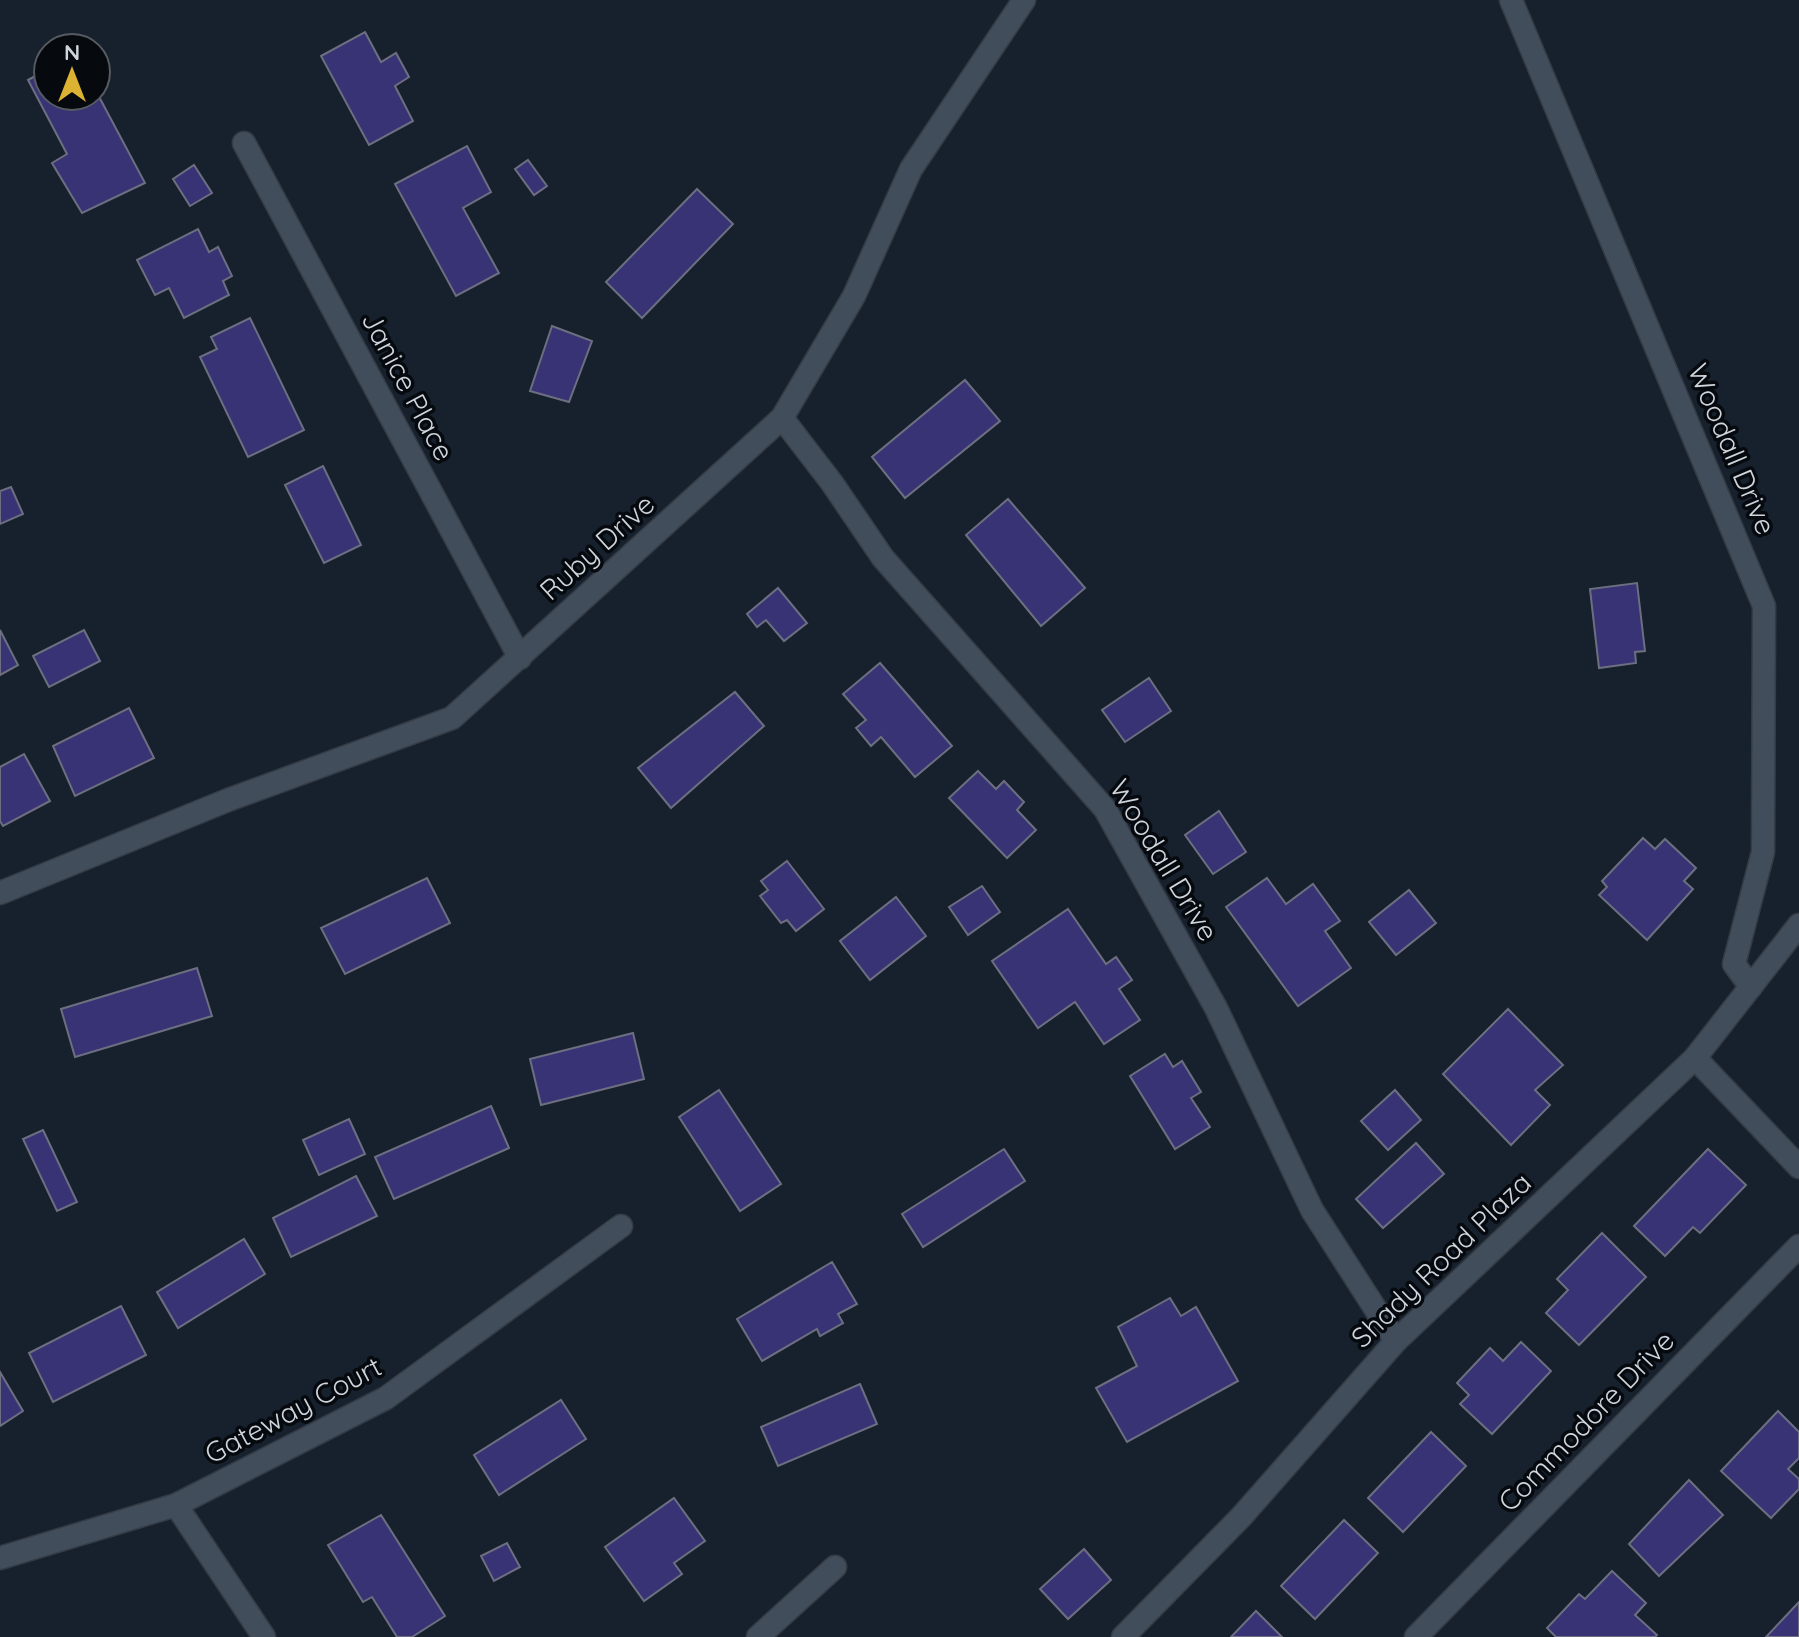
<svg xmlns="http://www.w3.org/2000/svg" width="1799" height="1637" font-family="Quicksand,sans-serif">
<rect width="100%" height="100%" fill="#16212d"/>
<!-- building -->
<g fill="#373375" stroke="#6d6f80" stroke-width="2">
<path d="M365,32L381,62L396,53L409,77L395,86L413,121L369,145L321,56Z"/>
<path d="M48,69V96H96V91L145,183L82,213L52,163L67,154L28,80Z"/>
<path d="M467,146L491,192L463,208L499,273L456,296L395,184Z"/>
<path d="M528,160L547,186L534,195L515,169Z"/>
<path d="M194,165L212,193L190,206L173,179Z"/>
<path d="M697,189L733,224L642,318L606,282Z"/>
<path d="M198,229L209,252L218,247L232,276L223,281L229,295L184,318L169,288L155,295L137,260Z"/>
<path d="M250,318L304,430L248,457L200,357L217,349L211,337Z"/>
<path d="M552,326L592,341L569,402L530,391Z"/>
<path d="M965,380L1000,421L905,498L872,457Z"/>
<path d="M323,466L361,545L324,563L285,485Z"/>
<path d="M11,487L23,514L0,524V491Z"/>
<path d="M1008,499L1085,588L1041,626L966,535Z"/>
<path d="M1637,583L1645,651L1635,652L1636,663L1599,668L1590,589Z"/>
<path d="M778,588L807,623L784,641L766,620L757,627L747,614Z"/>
<path d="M0,630L18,665L0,675Z"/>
<path d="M84,630L100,661L49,687L33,656Z"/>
<path d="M880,663L952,746L915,777L881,737L871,746L856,728L866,720L843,694Z"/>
<path d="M1149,678L1171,711L1125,742L1102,710Z"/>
<path d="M735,692L764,726L671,808L638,768Z"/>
<path d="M129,708L154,758L75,796L53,746Z"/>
<path d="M24,754L50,801L3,826L0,821V767Z"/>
<path d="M978,771L996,789L1004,781L1024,802L1017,810L1036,830L1007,858L949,798Z"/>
<path d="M1219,811L1246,852L1213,874L1185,835Z"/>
<path d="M1643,838L1655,849L1665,839L1696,868L1684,881L1693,889L1647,940L1599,895L1607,887L1602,881Z"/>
<path d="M787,861L824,909L796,931L787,920L781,923L760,896L768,890L761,881Z"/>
<path d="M427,878L450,923L345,974L321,928Z"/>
<path d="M1267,878L1286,904L1313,884L1340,921L1325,931L1351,968L1298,1006L1226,907Z"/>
<path d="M982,886L1000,912L968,935L949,907Z"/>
<path d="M1409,890L1436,923L1396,955L1369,922Z"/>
<path d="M896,897L926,936L870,980L840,941Z"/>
<path d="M1068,909L1106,964L1116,957L1132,980L1119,989L1140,1020L1104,1044L1075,1002L1038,1028L992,961Z"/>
<path d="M197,968L212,1016L75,1057L61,1009Z"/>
<path d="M1508,1009L1563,1065L1535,1090L1550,1105L1511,1145L1443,1074Z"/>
<path d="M633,1033L644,1079L541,1105L530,1059Z"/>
<path d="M1165,1054L1173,1067L1182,1061L1201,1092L1191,1098L1210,1127L1175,1149L1130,1076Z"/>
<path d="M719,1090L781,1184L740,1211L679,1117Z"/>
<path d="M1395,1090L1421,1120L1388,1150L1361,1121Z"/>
<path d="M491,1106L509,1148L394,1199L375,1157Z"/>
<path d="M349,1119L365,1154L319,1175L303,1140Z"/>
<path d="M43,1130L77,1202L57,1211L23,1139Z"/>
<path d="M1416,1143L1444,1174L1383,1228L1356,1199Z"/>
<path d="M1004,1149L1025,1181L923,1247L902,1214Z"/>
<path d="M1708,1149L1746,1185L1700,1233L1693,1227L1665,1256L1634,1226Z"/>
<path d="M356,1176L377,1216L291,1257L273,1218Z"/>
<path d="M1602,1233L1646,1277L1579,1345L1546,1313L1568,1290L1557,1279Z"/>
<path d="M244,1239L265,1274L178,1328L157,1292Z"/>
<path d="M832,1262L857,1304L838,1314L843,1323L820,1336L817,1329L762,1361L737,1319Z"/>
<path d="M1170,1298L1181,1316L1196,1307L1238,1381L1127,1442L1096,1388L1137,1366L1118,1327Z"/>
<path d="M121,1306L146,1355L53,1402L29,1353Z"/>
<path d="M1521,1342L1551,1371L1492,1434L1460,1404L1469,1395L1457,1383L1490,1348L1503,1361Z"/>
<path d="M0,1372L23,1411L0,1426Z"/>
<path d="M860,1384L877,1424L778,1466L761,1427Z"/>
<path d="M561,1400L586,1439L499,1495L474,1455Z"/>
<path d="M1778,1411L1799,1432V1458L1788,1469L1799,1479V1489L1771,1518L1721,1471Z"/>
<path d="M1431,1432L1466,1466L1403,1532L1368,1498Z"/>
<path d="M1689,1480L1723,1515L1659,1576L1629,1544Z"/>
<path d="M674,1498L705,1541L674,1563L682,1574L644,1601L605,1547Z"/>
<path d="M381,1515L445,1616L412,1637H397L372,1597L363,1602L328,1545Z"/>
<path d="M1344,1520L1378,1553L1315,1619L1281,1586Z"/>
<path d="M507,1543L520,1567L494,1581L481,1556Z"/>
<path d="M1084,1549L1111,1580L1068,1619L1040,1589Z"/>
<path d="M1612,1571L1646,1603L1635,1615L1657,1635L1655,1637H1556L1547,1628L1579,1594L1585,1599Z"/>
<path d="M1799,1602V1637H1766Z"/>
<path d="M1256,1611L1282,1637H1231Z"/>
</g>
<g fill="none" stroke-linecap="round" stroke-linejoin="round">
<defs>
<g id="minor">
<path d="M1511,0L1764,606L1763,852L1734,964L1751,987"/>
<path d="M244,143L520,658"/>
<path d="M782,418L832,483L883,558L1105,809L1216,1008L1312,1210L1396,1341"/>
<path d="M0,893L228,800L452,718L782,418L854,296L911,169L1024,0"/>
<path d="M1695,1058L1799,1167"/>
<path d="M176,1505L264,1637"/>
<path d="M0,1558L176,1505L386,1398L621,1226"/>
<path d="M758,1637L835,1567"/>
<path d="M1123,1637L1241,1517L1396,1341L1695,1058L1799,925"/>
<path d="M1416,1637L1799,1246"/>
</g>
</defs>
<!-- minor casing -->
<use href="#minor" stroke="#343b45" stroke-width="25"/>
<!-- minor -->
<use href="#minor" stroke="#414d5a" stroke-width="22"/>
</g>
<g text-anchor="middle" stroke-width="7" stroke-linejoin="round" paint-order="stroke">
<!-- street labels -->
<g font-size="28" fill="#ced5dd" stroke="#060a0f">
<text transform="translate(408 386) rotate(62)" y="10">Janice Place</text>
<text transform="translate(1732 449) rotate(67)" y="10">Woodall Drive</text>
<text transform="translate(597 547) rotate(-42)" y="10">Ruby Drive</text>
<text transform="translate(1164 860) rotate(59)" y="10">Woodall Drive</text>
<text transform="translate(1441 1260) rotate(-44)" y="10">Shady Road Plaza</text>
<text transform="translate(293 1410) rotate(-28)" y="10">Gateway Court</text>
<text transform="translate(1586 1421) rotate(-46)" y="10">Commodore Drive</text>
</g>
</g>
<!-- north arrow -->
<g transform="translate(72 72)"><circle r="38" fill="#060a0f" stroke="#565b61" stroke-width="2"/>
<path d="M0-6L14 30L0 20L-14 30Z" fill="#dcb233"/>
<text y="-12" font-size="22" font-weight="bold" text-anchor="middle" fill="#ced5dd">N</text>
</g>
</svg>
